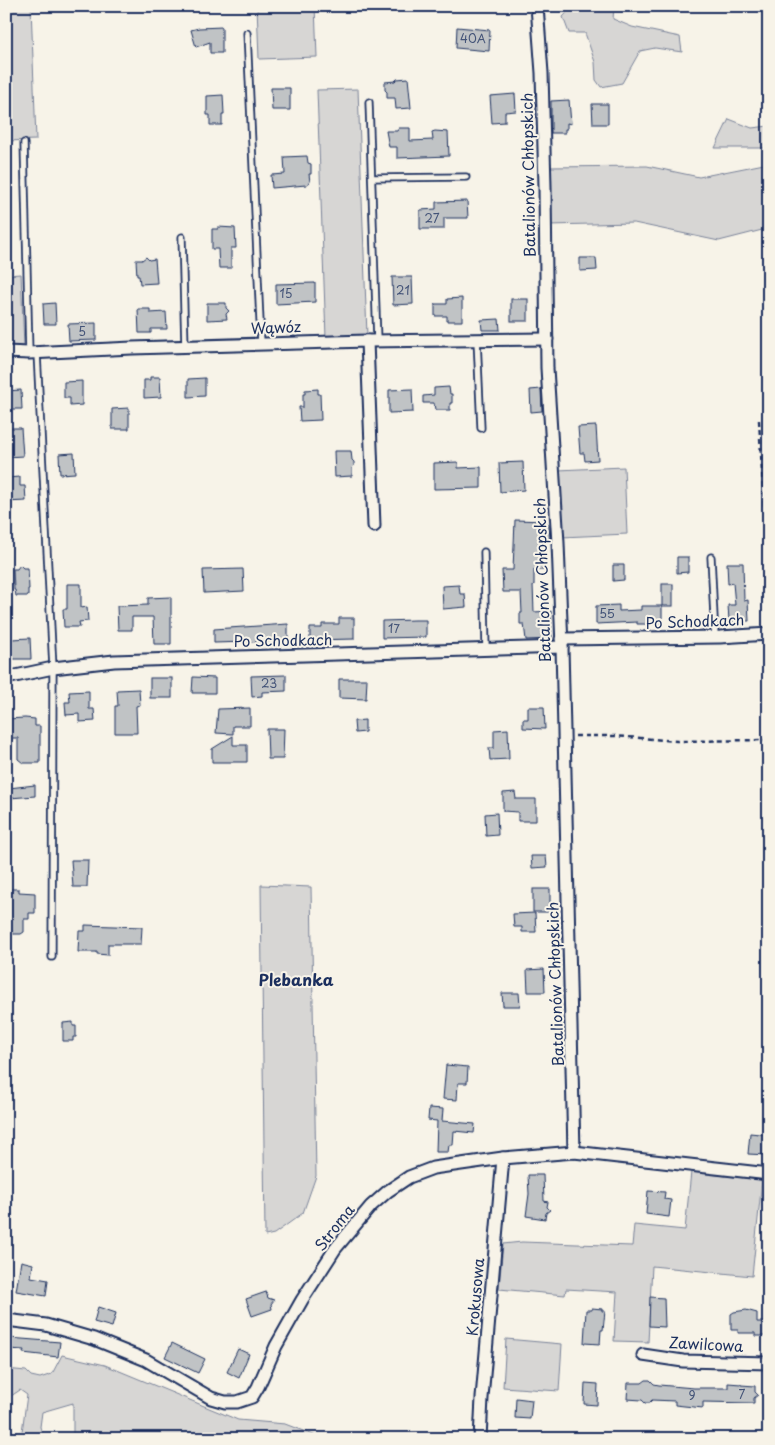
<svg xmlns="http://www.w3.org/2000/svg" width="775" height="1445" font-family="'Playpen Sans',sans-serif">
<rect width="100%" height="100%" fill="#f7f3e8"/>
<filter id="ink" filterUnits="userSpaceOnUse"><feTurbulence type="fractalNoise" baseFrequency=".02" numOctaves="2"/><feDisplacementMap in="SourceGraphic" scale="10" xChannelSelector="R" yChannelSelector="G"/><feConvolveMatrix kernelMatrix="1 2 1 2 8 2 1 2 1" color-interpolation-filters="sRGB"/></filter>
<g filter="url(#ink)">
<!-- green -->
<g fill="#d7d6d4" stroke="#798299">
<path d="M6,6H31L36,140L6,141Z"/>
<path d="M257,6H315L317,57L259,59Z"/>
<path d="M573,6H614L613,19L632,27L680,37L682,52L655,48L640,51L622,83L601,87L596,80L595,62L585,33H569L563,17Z"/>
<path d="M358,89L367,336L326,338L317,90Z"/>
<path d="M729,119L752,128L769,126V148H715Z"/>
<path d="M769,163V227L766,229L719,241L634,223L549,225L548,167L647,166L699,177Z"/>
<path d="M21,274L24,348H6V275Z"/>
<path d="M624,467L627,534L562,537L558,470Z"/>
<path d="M261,885L311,887L316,1176L303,1213L274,1234L265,1236Z"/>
<path d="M691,1172L762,1180L752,1276L652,1266L648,1342L614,1341L617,1292L566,1289L565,1295L499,1289L503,1244L522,1242L632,1246L634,1225L685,1230Z"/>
<path d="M506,1339L562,1344L559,1391L503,1387Z"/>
<path d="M62,1355L105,1365L238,1420L285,1424L324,1439H73V1403L42,1412L40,1427L45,1439H21L27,1395L20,1390L8,1398L6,1402V1369L26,1371L31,1376L40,1378L52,1374Z"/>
</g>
<!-- building -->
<g fill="#c0c3c5" stroke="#1b2f5e">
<path d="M222,27V53H210V42L196,47L191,30L199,28Z"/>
<path d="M457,27L490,30L489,51L456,48Z"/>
<path d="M408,78L411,108L396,109L395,98H387V92L385,90V82L395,81L397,79Z"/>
<path d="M271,88H290V110H272Z"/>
<path d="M515,94L516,111L505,112V122L492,123L490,96Z"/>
<path d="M223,95L224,114H222V125H210V115H207V96Z"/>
<path d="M569,100L571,124L567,123V129H565V133H551V101Z"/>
<path d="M592,104H608V124H593Z"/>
<path d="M399,128H410V141L433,140L432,132L435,131L448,132L449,156L397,158V147H389L386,131H397Z"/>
<path d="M307,156L308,163L311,164V174H309L310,182L306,185L272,188L271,175L285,174L284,157Z"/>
<path d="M467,201L468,218H444V229H420V210L436,209V202Z"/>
<path d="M218,227L235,228L236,248H231V268H219L218,249H212V229H218Z"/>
<path d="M146,257L149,260L155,259L157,283L140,284L139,276H137L136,260H142Z"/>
<path d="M580,258H596L597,270L580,271Z"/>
<path d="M392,277H412L413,304L393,305Z"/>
<path d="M315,283V302L276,304V284Z"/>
<path d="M462,298V321H447V316H435V304H447V299Z"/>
<rect x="511" y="299" width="17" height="22"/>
<path d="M55,303L56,324H44L43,304Z"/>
<path d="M207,303H226V308L229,311L226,314L227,319L207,320Z"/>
<path d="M138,309H150V313L166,312L167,329H151V333H139Z"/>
<path d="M499,319L500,330H482L481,320Z"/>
<path d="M96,323V340L69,341L68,324Z"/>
<path d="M150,377H160L161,397L144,398V380H150Z"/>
<path d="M205,378V396L188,397V379Z"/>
<path d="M82,381V405L70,406V398H64V382Z"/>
<path d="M449,387L450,394H452V403H450V410H435L434,403H423V396L434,395V388Z"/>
<path d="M318,389V394H320L321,420L300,421L299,407H303V394H305V390Z"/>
<path d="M412,389L413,412L389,413V390Z"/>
<path d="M541,389L542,411L531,412L530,390Z"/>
<path d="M21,390L22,409H6V391Z"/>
<path d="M129,408V429H112V409Z"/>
<path d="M596,426L598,460L585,461L584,453H580L578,427Z"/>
<path d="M6,428H21L23,456L7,457Z"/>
<path d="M334,451H351L352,460L354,462V466L352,468V476L335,477Z"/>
<path d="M74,453L75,473L60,474L59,454Z"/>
<path d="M458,462V468L481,467V488L434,489V463Z"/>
<path d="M523,462L524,490L500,492L499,463Z"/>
<path d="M20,477V486H25L26,501L6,502V478Z"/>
<path d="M515,520L546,521V524L549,525L550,540H545L544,570H534V585H533L534,612L551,611L552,639L526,640L524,624H520V613H522L521,592H503L502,570H513Z"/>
<path d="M677,557H688V572L677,573Z"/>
<path d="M727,563H743L744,601L748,600L749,621H744V624H736V621H729L728,605H735L733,583L728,584Z"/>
<path d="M20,565L23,568H28L29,589H28V596H16L15,590H14L13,569H17Z"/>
<path d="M613,565H624V580L613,581Z"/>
<path d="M243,569L244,591L204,593L203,570Z"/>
<path d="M67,584H81V608L87,607L88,621L79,622L80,627H64L63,609H67Z"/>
<rect x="662" y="584" width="11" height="22"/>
<path d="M459,585L460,594H465L466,607L443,609L442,586Z"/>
<path d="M171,597V644H154L153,617H132V630H118L117,606L148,605V598Z"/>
<path d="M619,605V611L641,610V606H662V624H637V622L596,624V606Z"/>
<path d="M339,618H354V639L310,640V628H322V624H339Z"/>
<path d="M415,620H426V637L382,638V621Z"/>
<path d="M288,624V639H281V641L214,643V629Z"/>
<path d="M30,638L31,659H12V639Z"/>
<path d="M286,675V691L262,692V696L252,697L251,676Z"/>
<path d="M193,677L215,678V693H192Z"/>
<rect x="150" y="678" width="22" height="20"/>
<path d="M339,679H367L366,699L339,698Z"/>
<path d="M139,689L140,705L136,706L137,733H115V706H118L117,690Z"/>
<path d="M89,691V709H94L95,721L79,722V714L66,715L65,702H70L69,692Z"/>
<path d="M528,707H544L545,729L523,728V719H528Z"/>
<path d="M250,708V726H233V734L216,733L218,709Z"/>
<path d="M25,718L35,719V726H40V763H23L18,759V738H6V719Z"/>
<path d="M365,720V732L355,733L354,721Z"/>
<path d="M267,729H284L283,759H268Z"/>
<path d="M508,729L509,759L490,760L489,748H494V730Z"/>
<path d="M233,736V745H247V762H212V749Z"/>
<path d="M35,785V796L10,798L9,788Z"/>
<path d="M515,792L516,799H536V821H518V812L503,811V793Z"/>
<path d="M497,813L498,835L486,836L485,814Z"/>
<path d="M531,856H546L547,867L532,868Z"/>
<path d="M71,860H88L87,887H73Z"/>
<path d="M6,889H19V892L35,893V913H29V919H24V932L21,934H12V931H6Z"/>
<rect x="533" y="889" width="17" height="23"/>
<path d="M535,913L536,932H522V927H514L513,914Z"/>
<path d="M85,925L142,927L141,944H108V955L97,954V952H78L79,931H85Z"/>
<path d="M544,969L545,992H528L527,970Z"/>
<path d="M502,993H519L520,1006H503Z"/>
<path d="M73,1022V1026H76V1037H73V1041H63V1023Z"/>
<path d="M446,1065L468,1067L467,1083H458L457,1100L443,1099Z"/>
<path d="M429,1108L443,1109L442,1121L475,1124L474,1133L454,1131L453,1145H449L448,1152H436L437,1121L428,1120Z"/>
<path d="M750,1133L769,1135L767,1155L748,1154Z"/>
<path d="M528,1175H543L544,1201L548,1202L547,1207L550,1210L546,1213L545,1219L526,1216L529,1194Z"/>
<path d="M648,1191L665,1192L664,1199L671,1200L669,1217L646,1214Z"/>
<path d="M21,1261L33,1264L31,1277L48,1280L46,1296L16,1291Z"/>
<path d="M266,1292L268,1298L274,1300L271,1304L272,1309L252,1316L246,1299Z"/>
<path d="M650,1297L664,1298L665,1327L649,1326Z"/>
<path d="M98,1307L116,1313L112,1327L94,1322Z"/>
<path d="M592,1308L602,1309V1311H605L603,1330H601L600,1344L584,1343L586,1310H592Z"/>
<path d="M746,1310L757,1313V1322H769L768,1336H755V1333H738V1330H731V1314L734,1312Z"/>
<path d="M9,1338L60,1342L58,1357L23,1353L24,1350L9,1349Z"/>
<path d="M172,1343L205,1359L198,1373L165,1357Z"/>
<path d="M238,1349L249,1354L239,1378L227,1372Z"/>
<path d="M646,1380H650L654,1384L659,1385L694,1388H728V1383L741,1384V1385L755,1386V1392L758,1395L754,1398V1403L703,1402V1408L675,1405V1401L652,1400L649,1403H645L642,1400L627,1399L628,1383H642Z"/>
<path d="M585,1383L598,1384L597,1405L584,1404Z"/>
<path d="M516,1398L532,1400L530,1419L515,1418Z"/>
</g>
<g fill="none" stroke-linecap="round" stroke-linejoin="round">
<defs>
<g id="service">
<path d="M247,33L261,344"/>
<path d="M369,102L377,341"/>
<path d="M24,143L29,353"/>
<path d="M372,178L466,177"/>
<path d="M182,237L185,346"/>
<path d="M477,339L481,428"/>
<path d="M37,353L53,668L52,957"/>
<path d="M484,552L486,650"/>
<path d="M711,557L715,637"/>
</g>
<g id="minor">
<path d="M537,6L542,73L545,187L547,368L558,543L562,647L574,1152"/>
<path d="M367,341L374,526"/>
<path d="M6,352L29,353L132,348L367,341L547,339"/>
<path d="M561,639L720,637L769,634"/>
<path d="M6,678L53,668L114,661L562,647"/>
<path d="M6,1320L46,1325L94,1339L146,1360L211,1398L225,1402H237L252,1397L258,1387L276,1346L302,1300L335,1249L371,1206L388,1191L409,1177L433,1168L503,1158L574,1152L769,1174"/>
<path d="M643,1355L683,1361L769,1363"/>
<path d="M480,1439L482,1398L503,1158"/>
</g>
</defs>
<!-- service casing -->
<use href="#service" stroke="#1b2f5e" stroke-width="9"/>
<!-- minor casing -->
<use href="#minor" stroke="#1b2f5e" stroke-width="15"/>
<!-- path -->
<g stroke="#1b2f5e" stroke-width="2.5" stroke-dasharray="5 4" stroke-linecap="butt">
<path d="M759,420L769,589"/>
<path d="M575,736H615L677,741L769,740"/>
</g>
<!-- service -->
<use href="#service" stroke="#f7f3e8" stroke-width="5.5"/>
<!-- minor -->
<use href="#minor" stroke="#f7f3e8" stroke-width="11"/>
</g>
</g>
<g text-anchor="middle" stroke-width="4" stroke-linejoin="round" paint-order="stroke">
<!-- number labels -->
<g font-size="12" fill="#445478">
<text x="473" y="43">40A</text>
<text x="432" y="223">27</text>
<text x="403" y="295">21</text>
<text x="286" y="298">15</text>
<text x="82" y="336">5</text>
<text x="607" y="618">55</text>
<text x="394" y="633">17</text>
<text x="269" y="688">23</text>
<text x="742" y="1399">7</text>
<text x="692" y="1400">9</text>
</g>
<!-- street labels -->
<g font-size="15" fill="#1b2f5e" stroke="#f7f3e8">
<text transform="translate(529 175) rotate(-91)" y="5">Batalionów Chłopskich</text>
<text transform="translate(276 328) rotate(-2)" y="5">Wąwóz</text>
<text transform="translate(543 580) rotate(-92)" y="5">Batalionów Chłopskich</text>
<text transform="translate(695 622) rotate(-2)" y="5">Po Schodkach</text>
<text transform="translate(283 641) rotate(-1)" y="5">Po Schodkach</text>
<text transform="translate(556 984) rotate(-92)" y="5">Batalionów Chłopskich</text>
<text transform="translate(335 1228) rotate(-52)" y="5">Stroma</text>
<text transform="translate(476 1297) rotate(-85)" y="5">Krokusowa</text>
<text transform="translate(706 1345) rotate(3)" y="5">Zawilcowa</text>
</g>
<!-- neighbourhood labels -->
<g font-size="16" font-weight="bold" fill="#1b2f5e" stroke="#f7f3e8">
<text x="296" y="986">Plebanka</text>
</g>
</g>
<!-- margin -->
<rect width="775" height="1445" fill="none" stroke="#f7f3e8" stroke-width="25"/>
<rect x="12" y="12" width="750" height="1420" fill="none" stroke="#1b2f5e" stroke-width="2" filter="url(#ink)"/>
</svg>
